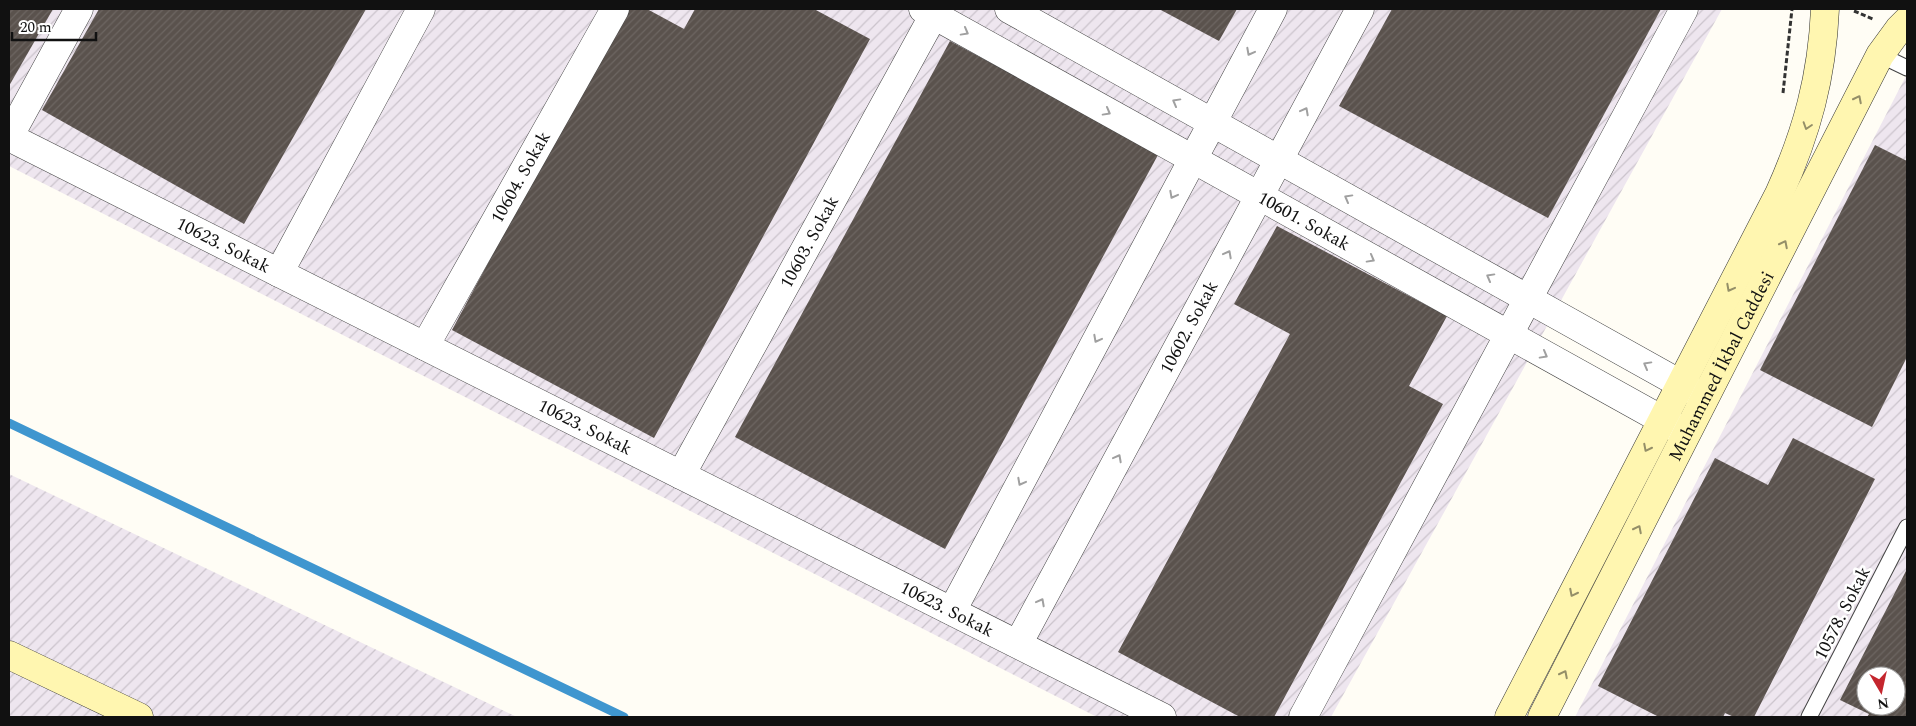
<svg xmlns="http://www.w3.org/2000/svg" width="1916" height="726" font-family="Spectral,serif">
<defs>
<pattern id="industrial-furrows" width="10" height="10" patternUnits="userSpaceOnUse" patternTransform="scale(1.25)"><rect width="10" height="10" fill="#eee6ef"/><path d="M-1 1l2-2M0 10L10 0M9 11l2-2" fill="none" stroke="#cbc4cc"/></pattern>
<pattern id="building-hatch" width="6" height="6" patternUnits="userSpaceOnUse" patternTransform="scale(1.25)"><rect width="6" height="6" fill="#5a524d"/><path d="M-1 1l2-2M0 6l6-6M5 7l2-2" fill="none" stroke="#6d6662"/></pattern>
</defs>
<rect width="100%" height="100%" fill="#fffdf5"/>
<!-- industrial -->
<g fill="url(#industrial-furrows)" fill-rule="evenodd">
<path d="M9,9H1722L1331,717H1097L9,166Z"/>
<path d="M1907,74V717H1575ZM1866,676H1896V706H1866Z"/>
<path d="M9,474L517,717H9Z"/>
</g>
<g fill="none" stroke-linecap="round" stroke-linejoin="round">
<!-- stream -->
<path stroke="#3f96cf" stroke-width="9" d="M9,423L624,717"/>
</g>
<!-- building -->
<g fill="url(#building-hatch)" fill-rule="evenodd">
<path d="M9,9H53L9,86Z"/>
<path d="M99,9H366L244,224L42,110Z"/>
<path d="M625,9H647L684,29L695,9H814L870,39L654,438L452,330Z"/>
<path d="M1159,9H1237L1219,41Z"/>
<path d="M1392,9H1661L1548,218L1339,106Z"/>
<path d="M950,41L1159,153L945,549L735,437Z"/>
<path d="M1875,145L1907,161V357L1872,427L1760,370Z"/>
<path d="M1277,226L1447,316L1409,386L1443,404L1274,717H1240L1118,652L1290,334L1234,304Z"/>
<path d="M1793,438L1875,479L1754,717H1734L1725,713L1723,717H1659L1598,686L1715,458L1768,485Z"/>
<path d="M1907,569V717H1867L1869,714L1840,700ZM1866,676H1896V706H1866Z"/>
</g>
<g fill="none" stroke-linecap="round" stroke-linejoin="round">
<defs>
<g id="lane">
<path d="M1880,55L1907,68"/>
<path d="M1809,717L1907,527"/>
</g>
<g id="street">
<path id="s1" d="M923,9L1684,432"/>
<path d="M1009,9L1702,396"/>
<path id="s2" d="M9,137L1162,717"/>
<path d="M9,137L79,9"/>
<path d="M279,273L421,9"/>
<path id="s3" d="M425,346L615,9"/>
<path id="s4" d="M681,475L937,9"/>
<path d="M952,611L1273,9"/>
<path id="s5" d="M1018,644L1360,9"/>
<path d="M1303,717L1684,9"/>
</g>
<g id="secondary">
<path d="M9,655L139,717"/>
<path d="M1509,717L1779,194C1807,132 1822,77 1825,9"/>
<path id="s6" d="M1542,717L1880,55L1899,29L1907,21"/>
</g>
</defs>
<!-- lane casing -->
<use href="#lane" stroke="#444" stroke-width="17"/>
<!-- street casing -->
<use href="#street" stroke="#444" stroke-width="29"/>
<!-- secondary casing -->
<use href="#secondary" stroke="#333" stroke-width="29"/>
<!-- path -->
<g stroke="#333" stroke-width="3" stroke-dasharray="5 2.5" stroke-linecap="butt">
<path d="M1854,11L1873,19"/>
<path d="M1783,93L1792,9"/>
</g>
<!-- lane -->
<use href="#lane" stroke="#fff" stroke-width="15"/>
<!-- street -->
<use href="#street" stroke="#fff" stroke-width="28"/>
<!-- secondary -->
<use href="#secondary" stroke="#fff6b0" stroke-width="28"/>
</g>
<!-- one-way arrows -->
<defs><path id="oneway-chevron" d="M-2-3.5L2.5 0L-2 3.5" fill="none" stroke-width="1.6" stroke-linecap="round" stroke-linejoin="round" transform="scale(1.25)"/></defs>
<g stroke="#a0a0a0">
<use href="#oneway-chevron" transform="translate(965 32) rotate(29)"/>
<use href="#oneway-chevron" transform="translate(1250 52) rotate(118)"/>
<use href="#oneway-chevron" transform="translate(1176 102) rotate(-151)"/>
<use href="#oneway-chevron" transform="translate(1305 111) rotate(-62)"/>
<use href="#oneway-chevron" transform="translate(1107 112) rotate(29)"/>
<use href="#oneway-chevron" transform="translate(1173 195) rotate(118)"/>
<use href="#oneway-chevron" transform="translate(1348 198) rotate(-151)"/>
<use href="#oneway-chevron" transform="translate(1228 254) rotate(-62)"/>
<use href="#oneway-chevron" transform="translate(1371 259) rotate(29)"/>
<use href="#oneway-chevron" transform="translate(1490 277) rotate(-151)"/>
<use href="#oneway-chevron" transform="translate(1097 339) rotate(118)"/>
<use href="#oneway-chevron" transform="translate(1544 355) rotate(29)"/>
<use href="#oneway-chevron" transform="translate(1647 365) rotate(-151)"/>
<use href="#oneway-chevron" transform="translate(1118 458) rotate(-62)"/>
<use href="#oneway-chevron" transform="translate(1021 482) rotate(118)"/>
<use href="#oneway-chevron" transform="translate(1041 602) rotate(-62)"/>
</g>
<g stroke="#948f68">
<use href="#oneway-chevron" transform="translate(1858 99) rotate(-63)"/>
<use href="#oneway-chevron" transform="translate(1807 126) rotate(108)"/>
<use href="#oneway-chevron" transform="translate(1784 244) rotate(-63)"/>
<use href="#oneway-chevron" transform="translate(1730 288) rotate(118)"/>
<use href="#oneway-chevron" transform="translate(1647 448) rotate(117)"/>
<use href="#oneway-chevron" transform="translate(1638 529) rotate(-63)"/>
<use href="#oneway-chevron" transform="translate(1573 593) rotate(117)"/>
<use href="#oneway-chevron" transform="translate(1564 674) rotate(-63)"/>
</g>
<g text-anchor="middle" stroke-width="5" stroke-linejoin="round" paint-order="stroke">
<!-- street labels -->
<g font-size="18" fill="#111" stroke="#fff">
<text dy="6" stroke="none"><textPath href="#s3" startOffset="194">10604. Sokak</textPath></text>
<text dy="6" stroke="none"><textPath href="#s1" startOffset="436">10601. Sokak</textPath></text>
<text dy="6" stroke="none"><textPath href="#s4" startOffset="266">10603. Sokak</textPath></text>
<text dy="6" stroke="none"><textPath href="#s2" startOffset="240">10623. Sokak</textPath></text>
<text dy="6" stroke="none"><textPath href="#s5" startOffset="360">10602. Sokak</textPath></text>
<text dy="6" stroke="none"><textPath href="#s6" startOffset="394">Muhammed İkbal Caddesi</textPath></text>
<text dy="6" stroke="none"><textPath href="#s2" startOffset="645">10623. Sokak</textPath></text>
<text dy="6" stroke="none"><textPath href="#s2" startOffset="1050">10623. Sokak</textPath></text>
<text transform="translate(1842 613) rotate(-63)" y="6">10578. Sokak</text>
</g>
</g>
<!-- border -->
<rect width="1916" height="726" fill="none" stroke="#111111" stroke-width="20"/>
<!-- north arrow -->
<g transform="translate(1881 691) rotate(171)"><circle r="24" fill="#ffffff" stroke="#a0a0a0"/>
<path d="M0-4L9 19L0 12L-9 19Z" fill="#c4262e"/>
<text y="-8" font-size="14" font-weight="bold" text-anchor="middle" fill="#111111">N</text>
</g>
<!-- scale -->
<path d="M12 32v8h84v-8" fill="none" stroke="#111111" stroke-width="2.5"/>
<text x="20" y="32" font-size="15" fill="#111111" stroke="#ffffff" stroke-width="4" paint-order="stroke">20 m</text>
</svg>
